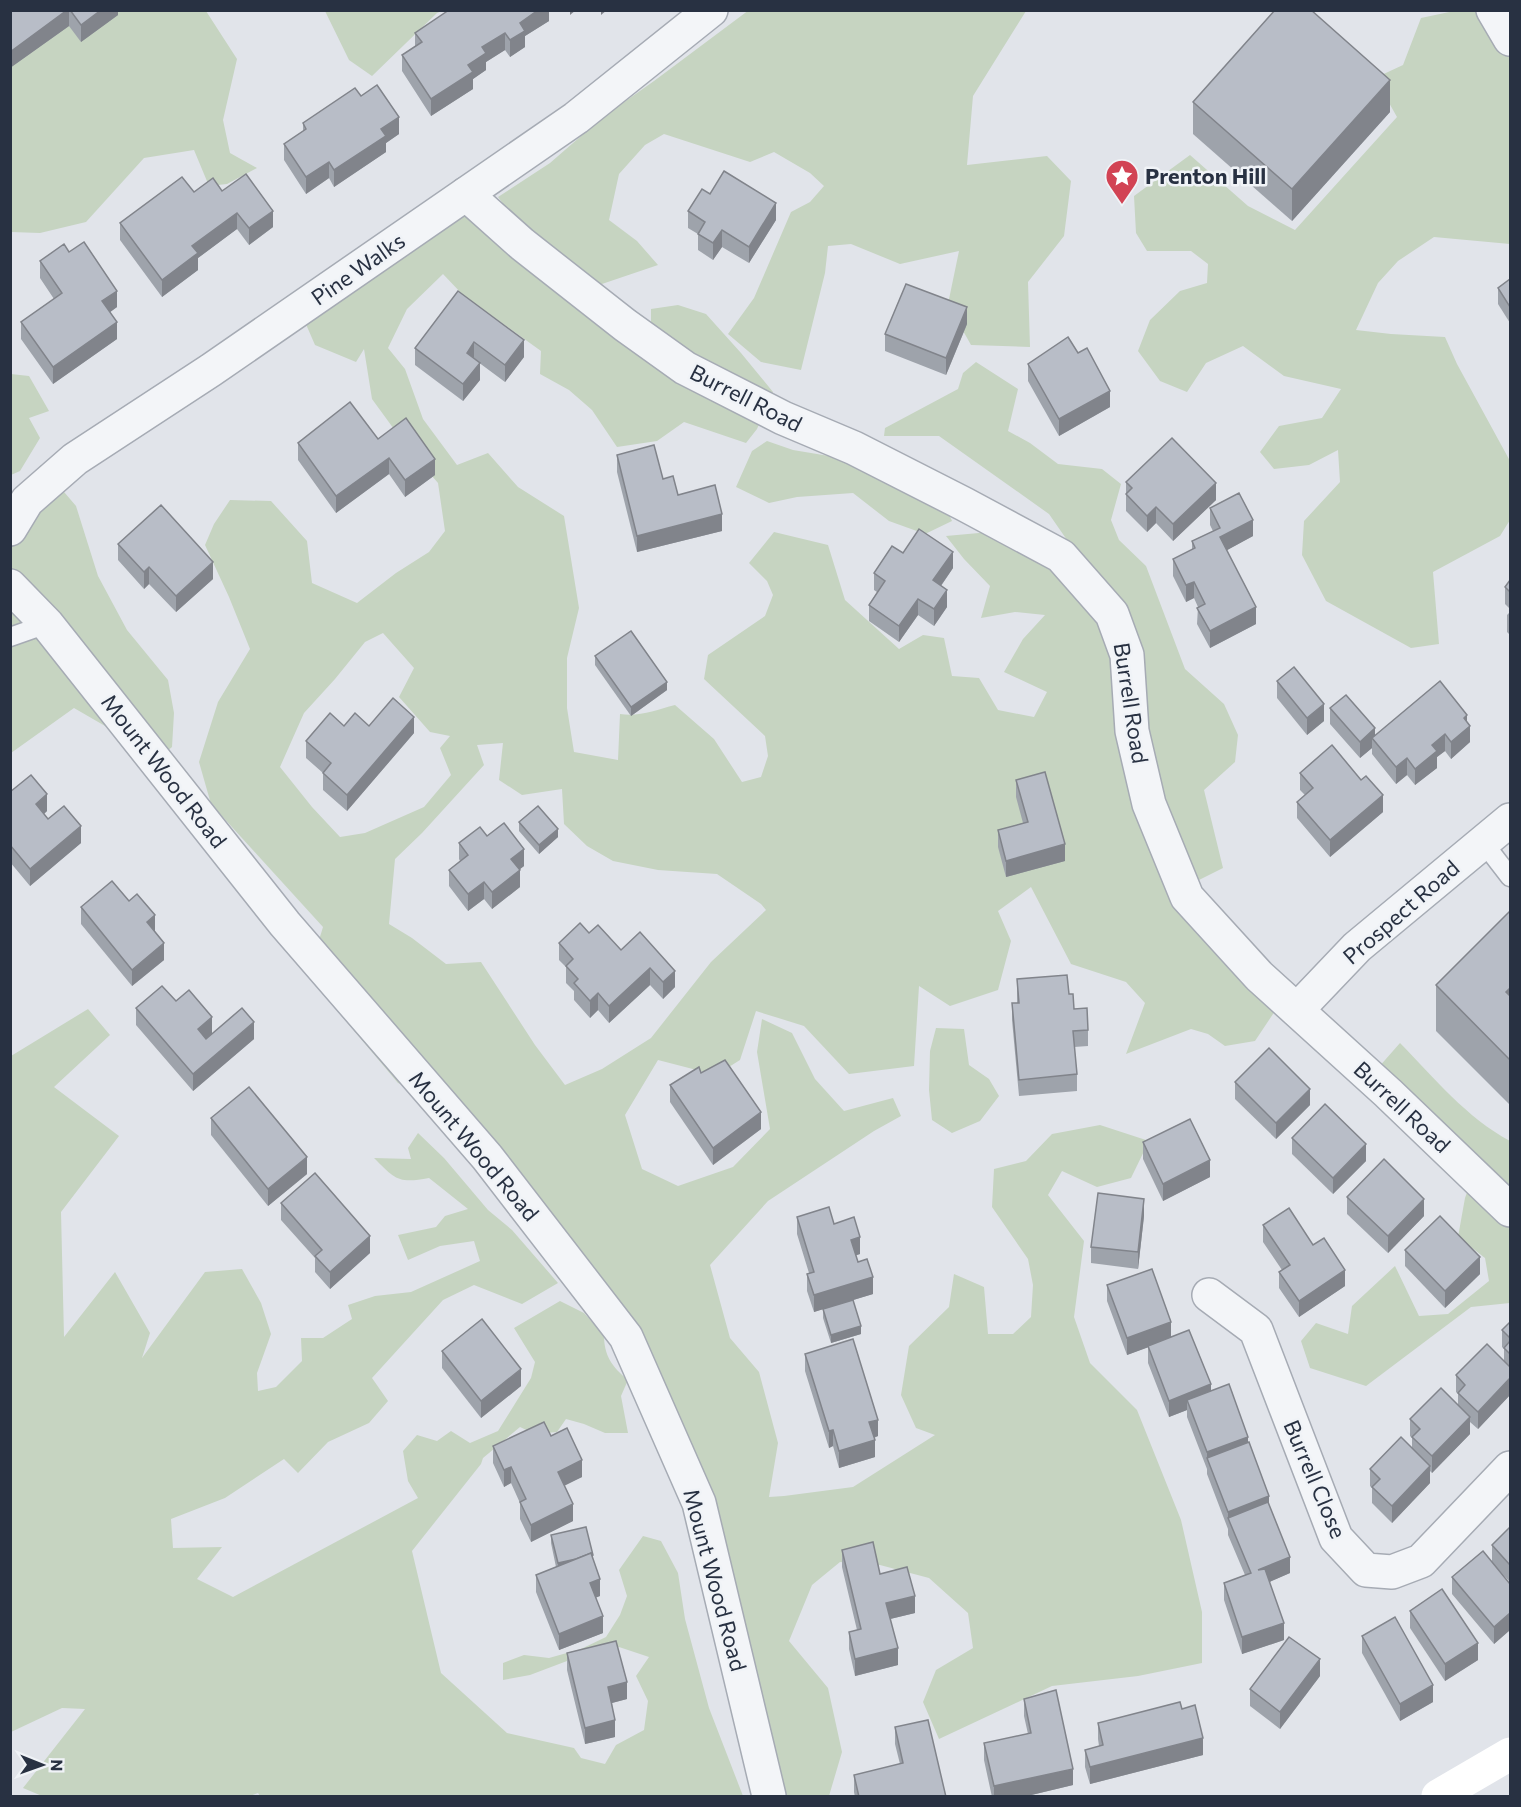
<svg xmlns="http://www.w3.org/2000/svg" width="1521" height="1807" font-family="Commissioner,sans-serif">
<rect width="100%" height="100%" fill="#e1e4ea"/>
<!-- green -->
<g fill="#c6d4c1" fill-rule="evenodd">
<path d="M749,10L1026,11L973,96L967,165L1047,156L1071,181L1064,236L1028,282L1030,347L971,345L948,304L959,251L900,264L851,244L828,246L825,273L801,370L761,362L728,334L754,298L791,212L810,202L824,186L810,173L774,152L750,162L664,134L645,145L619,174L609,220L637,241L658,265L599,285L523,231L498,197L550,163L603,117L654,81Z"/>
<path d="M11,11H206L237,59L223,120L230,153L257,168L227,184L209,186L194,150L144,158L86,222L40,233L11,232Z"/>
<path d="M325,11H442L437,13L372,76L349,60Z"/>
<path d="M1454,11H1510V244L1434,237L1398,261L1378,283L1356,330L1391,334L1445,337L1457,364L1510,461V520L1500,536L1433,572L1439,644L1411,648L1326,601L1302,555L1304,521L1340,482L1338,450L1309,465L1274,469L1260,452L1279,426L1322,418L1341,389L1284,376L1243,346L1206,363L1187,392L1160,381L1138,351L1150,320L1180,291L1207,283L1208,264L1191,251H1147L1136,233L1134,196L1190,155L1248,206L1295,230L1397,117L1375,78L1403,65L1421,18Z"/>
<path d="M464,215L531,265L581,313L643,356L651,328V309L678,305L706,314L741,353L773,392L757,429L746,443L684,422L657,441L617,447L592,410L569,390L540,374L541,351L462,294L443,274L407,309L388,348L405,369L423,419L457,465L488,453L518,487L564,516L579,608L567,658V708L574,752L618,760L620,714C639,717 656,710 675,705L714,739L742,782L761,777L768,756L765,736L704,679L708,655L765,616L773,595L767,581L749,563L774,532L828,545L845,600L899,649L923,635L944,638L952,676L979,678L998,710L1034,717L1047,692L1004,672L1023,639L1045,615L1015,612L981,618L990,586L964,559L946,536L990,532L1071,579L1116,653L1157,851L1171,905L1277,1008L1255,1041L1225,1046L1208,1034L1191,1029L1126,1054L1145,1003L1126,982L1071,964L1031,887L998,911L1011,941L998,990L950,1006L919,986L914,1066L849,1074L804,1026L756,1011L740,1060L716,1075L658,1060L625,1115L642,1169L678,1186L733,1167L770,1129L757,1052L762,1019L792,1033L815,1079L844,1111L893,1098L901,1116L874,1131L768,1201L710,1265L730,1338L759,1372L778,1443L769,1497L784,1496L853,1487L935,1435L916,1428L901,1395L909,1346L949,1307L954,1274L984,1287L988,1334H1013L1031,1317L1033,1285L1028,1259L992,1207L994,1169L1026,1161L1052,1134L1100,1125L1149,1141L1131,1178L1097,1187L1062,1171L1048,1195L1084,1241L1074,1317L1090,1363L1137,1410L1181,1520L1202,1612V1663L1138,1676L1052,1686L939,1739L923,1702L936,1670L973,1648L968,1613L929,1578L880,1565L840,1562L812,1585L789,1641L828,1688L842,1752L829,1796H777L665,1390L457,1104L398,1083L308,976L323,927L211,804L199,762L218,702L250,649L229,597L205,545L214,524L230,500L271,501L307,541L312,583L357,603L396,573L429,552L445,531L438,483L407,447L372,399L364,349L356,362L315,345L305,322ZM383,633L414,668L399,697L430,732L450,736L440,748L451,775L424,807L365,833L340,837L312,807L280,767L304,713L335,679L365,642ZM503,743L499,780L522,795L562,789L564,824L587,846L613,861L658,870L717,874L761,904L766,910L711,962L651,1038L602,1069L565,1085L535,1045L481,962L446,964L412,938L389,924L395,859L422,833L484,765L477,745Z"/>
<path d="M976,362L1018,389L1008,431L1030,443L1058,464L1102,469L1121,484L1111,520L1119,540L1146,566L1185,669L1224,704L1238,735L1235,762L1204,790L1223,868L1189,885L1085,566L1049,514L939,436H884L885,428L958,389L963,373Z"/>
<path d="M11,374L29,376L49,411L29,418L40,438L20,471L11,475Z"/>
<path d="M767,441L793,450L847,459L947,510L952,521L925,534L889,521L853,493L797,497L769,503L736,487L752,451Z"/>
<path d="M41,465L76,506L98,576L127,630L168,680L174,713L172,747L148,767L112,730L74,708L11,753V496Z"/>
<path d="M88,1009L110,1035L54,1087L119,1136L61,1212L64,1337L115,1272L150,1333L142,1358L205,1272L242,1269L261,1303L271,1334L257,1373L258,1391L276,1387L302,1361L301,1338H323L352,1319L348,1305L375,1296L411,1292L480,1261L474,1241L440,1246L408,1260L398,1235L436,1227L445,1216L468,1209L429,1178C398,1184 395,1179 374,1158L411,1159L408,1148L418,1133L444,1158L488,1210L512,1230L558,1283L522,1304L474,1285L443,1300L372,1378L388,1401L369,1423L328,1442L298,1473L284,1459L225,1498L171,1519L173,1548L222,1547L197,1579L233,1597L418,1498L408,1481L403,1451L417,1435L437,1441L451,1431L470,1443L498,1431L531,1378L535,1362L514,1328L560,1301L584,1313L604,1335C604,1356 612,1367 628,1380L621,1396L628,1433H605L584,1424L566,1419L557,1432L535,1434L520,1427L483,1458L481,1464L412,1551L441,1673L507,1733L574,1748L581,1758L605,1764L616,1745L644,1730L648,1701L636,1676L649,1657L619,1647L567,1661L530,1675L503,1680V1663L524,1655L549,1658L581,1649L606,1637L620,1615L627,1596L619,1570L643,1536L661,1541L678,1573L685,1619L709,1708L743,1796H260L258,1793L250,1796H42L23,1788L85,1709L62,1708L11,1732V1056Z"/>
<path d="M936,1028L964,1029L969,1065L989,1079L999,1096L980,1121L952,1133L932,1120L929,1090L930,1051Z"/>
<path d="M1400,1043C1434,1078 1467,1118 1510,1141V1303L1471,1307L1366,1386L1310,1368L1301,1341L1316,1323L1348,1334L1352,1306L1395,1266L1419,1316L1448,1314L1489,1281L1485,1258L1458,1237L1465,1198L1477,1165L1378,1068Z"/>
</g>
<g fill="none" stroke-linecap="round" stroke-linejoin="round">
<defs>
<g id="lane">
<path d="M10,637L47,624"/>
<path d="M1483,842L1510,877"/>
</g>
<g id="street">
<path d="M1493,10L1510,39"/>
<path d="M466,194L522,244L625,325L685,368L783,418L854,448L964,504L1061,556L1112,614L1127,655L1132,731L1149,804L1187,897L1259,976L1388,1093L1510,1210"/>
<path d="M10,529L27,501L75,459L211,370L576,118L711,10"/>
<path d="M10,586L47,624L285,924L487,1157L626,1337L699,1503L769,1796"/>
<path d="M1297,1010L1357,947L1510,820"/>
<path d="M1209,1295L1256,1330L1336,1538L1366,1570L1392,1572L1421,1561L1510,1468"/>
</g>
</defs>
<!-- lane casing -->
<use href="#lane" stroke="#a6abb4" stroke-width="21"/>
<!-- street casing -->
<use href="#street" stroke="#a6abb4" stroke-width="36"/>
<!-- lane -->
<use href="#lane" stroke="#f3f5f8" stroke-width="18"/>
<!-- street -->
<use href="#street" stroke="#f3f5f8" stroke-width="33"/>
<!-- secondary -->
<path stroke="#fff" stroke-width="33" d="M1438,1796L1510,1754"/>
</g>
<!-- wall -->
<g fill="#9ea3ab">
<path d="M10,10H118V15L81,42L69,26L10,68Z"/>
<path d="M549,10V21L525,36V47L510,57L505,50L486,62V70L473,79V89L431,116L402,71V55L415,46V33Z"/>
<path d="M361,96L399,134L386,143V152L334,187L329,178L306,194L284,160V144L303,131V123Z"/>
<path d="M1193,102L1390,112L1292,221L1193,134Z"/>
<path d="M222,191L273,227L249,245L237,229L198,258V270L162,297L120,240V223L194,192Z"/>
<path d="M710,194L776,220L749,263L722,247L713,260L698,250V234L688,228V211Z"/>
<path d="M69,252L117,307L110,312L117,339L53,384L21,339V322L54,299L40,278V261Z"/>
<path d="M1510,279V323L1498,304V288Z"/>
<path d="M458,291L524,357L505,382L474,359L480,380L463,401L415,365V348Z"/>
<path d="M967,324L946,375L885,351V334Z"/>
<path d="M1028,364L1110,407L1059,436L1028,381Z"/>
<path d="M378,439L435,475L405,497L389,474L336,513L298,460V443Z"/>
<path d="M617,455L663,479L678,495L722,531L637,552L617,472Z"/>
<path d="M1126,482L1216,500L1173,541L1156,523L1147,532L1126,511Z"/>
<path d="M1210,508L1253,536L1227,550L1256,624L1210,648L1197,624L1198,607L1194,598L1186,602L1173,576V559L1192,550V541L1213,531L1210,525Z"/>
<path d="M118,544L213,579L176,612L149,584L144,589L118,560Z"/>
<path d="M903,553L953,568L941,586L947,607L934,626L918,615L899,642L869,621V605L877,592L874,590V573Z"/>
<path d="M1510,580V609L1505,604V587Z"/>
<path d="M1510,612V635L1507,632V615Z"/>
<path d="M595,656L667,690L631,716L595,665Z"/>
<path d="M1277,681L1324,721L1307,735L1277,698Z"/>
<path d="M1330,708L1375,735L1467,722L1470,742L1451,759L1445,751L1437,757V768L1415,785L1407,775L1396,784L1372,754V748L1360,758L1330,724Z"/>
<path d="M344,726H369L414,733L347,811L323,790V773L306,758V741Z"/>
<path d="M1300,773L1361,780L1383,812L1330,857L1297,818V802L1305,795L1300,790Z"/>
<path d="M1016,780L1065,861L1006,877L998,847V830L1023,823L1016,797Z"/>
<path d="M10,792L47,811L44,814L48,819L81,843L30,886L10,862Z"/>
<path d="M519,822L558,837L539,854L519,831Z"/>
<path d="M487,836L524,866L520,869V887L492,909L484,899L468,911L449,886V870L460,861L459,859V843Z"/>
<path d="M81,907L155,932L164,960L132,986L81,924Z"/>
<path d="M1510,911V1105L1436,1031V985Z"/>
<path d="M640,932L675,987L663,999L650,985L609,1023L598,1010L590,1018L574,1000V991L566,983V967L559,960V943L589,933L621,950Z"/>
<path d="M1017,979L1069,994L1074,1009L1088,1030V1046L1074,1047L1077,1074V1091L1019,1096L1012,1020V1003H1017Z"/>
<path d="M176,1001L212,1034L206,1039H254L193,1091L136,1025V1008Z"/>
<path d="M701,1073L761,1129L713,1165L670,1102V1085Z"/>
<path d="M1235,1082L1310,1105L1276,1139L1235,1099Z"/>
<path d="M211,1118L307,1174L268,1206L211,1135Z"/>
<path d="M1292,1138L1366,1161L1333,1194L1292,1154Z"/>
<path d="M1143,1142L1210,1177L1163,1201L1143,1159Z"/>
<path d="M1347,1197L1424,1216L1388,1253L1347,1214Z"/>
<path d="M281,1203L370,1253L330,1289L315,1272V1258L281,1220Z"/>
<path d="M1144,1216L1138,1269L1091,1263V1247Z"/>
<path d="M797,1217L834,1224L860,1254L856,1255L858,1262L873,1294L853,1300L861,1334L831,1343L823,1318V1309L814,1312L807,1291V1274L809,1273L797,1234Z"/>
<path d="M1263,1225L1345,1286L1299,1317L1279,1288V1272L1282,1270L1263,1242Z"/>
<path d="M1405,1250L1480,1274L1445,1308L1405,1266Z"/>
<path d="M1107,1285L1171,1337L1248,1442L1269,1506L1290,1573L1269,1582L1284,1640L1242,1654L1224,1600V1583L1245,1575L1228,1535V1529L1207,1474V1469L1187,1417V1410L1169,1417L1148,1363V1347L1127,1355L1107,1301Z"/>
<path d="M1510,1322V1395L1478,1429L1470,1422V1434L1432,1473L1430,1471V1483L1392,1523L1372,1503V1488L1370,1486V1469L1412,1448V1438L1410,1436V1419L1458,1404V1394L1456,1392V1375L1504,1361V1349L1502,1347V1330Z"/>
<path d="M442,1351L521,1386L481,1418L442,1368Z"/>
<path d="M805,1354L878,1436L874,1438L875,1457L839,1468L833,1446L829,1448L805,1371Z"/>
<path d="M551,1436L582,1477L564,1485L573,1521L531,1542L520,1519V1503L511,1483L504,1487L493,1463V1446Z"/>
<path d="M1510,1527V1582L1496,1567L1510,1584V1630L1494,1644L1452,1594V1577L1492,1562V1545Z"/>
<path d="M551,1535L593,1559L600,1596L596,1597L603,1633L559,1650L536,1592V1575L556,1567L551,1543Z"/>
<path d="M842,1550L880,1574L915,1613L890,1619L898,1665L855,1676L849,1649V1632L857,1630L842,1567Z"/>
<path d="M1410,1611L1478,1660L1445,1681L1410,1628Z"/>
<path d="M1362,1636L1433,1702L1400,1721L1362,1653Z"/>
<path d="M567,1653L627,1699L612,1703L615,1737L585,1744L567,1670Z"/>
<path d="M1320,1676L1280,1729L1250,1706V1689Z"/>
<path d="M1024,1699L1073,1785L1023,1797H992L984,1760V1743L1028,1734L1024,1716Z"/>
<path d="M1182,1709L1203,1755L1090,1784L1085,1767V1750L1099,1746L1098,1739V1723Z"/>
<path d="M895,1727L946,1797H855L854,1792V1775L900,1764L895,1744Z"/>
</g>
<!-- shaded-wall -->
<g fill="#81848b">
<path d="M67,10H69V26L10,68V52Z"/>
<path d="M101,10H118V15L81,42V25Z"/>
<path d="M538,10H549V21L525,36V47L510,57V40L520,23Z"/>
<path d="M570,10H576L570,15Z"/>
<path d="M601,10H607L601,15Z"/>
<path d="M505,33V50L486,62V70L473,79V89L431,116V99L468,65L482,47Z"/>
<path d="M1390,80V112L1292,221V189Z"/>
<path d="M399,117V134L386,143V152L334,187V170L381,129Z"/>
<path d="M329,162V178L306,194V177Z"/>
<path d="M776,203V220L749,263V247Z"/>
<path d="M273,211V227L249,245V228Z"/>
<path d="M237,213V229L198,258V270L162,297V280L192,246Z"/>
<path d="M722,230V247L713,260V243Z"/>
<path d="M117,291V307L102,318V301Z"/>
<path d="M967,307V324L946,375V358Z"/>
<path d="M117,322V339L53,384V367Z"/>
<path d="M524,340V357L505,382V365Z"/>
<path d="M474,342V359L467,353Z"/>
<path d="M480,363V380L463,401V384Z"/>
<path d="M1110,391V407L1059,436V419Z"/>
<path d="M389,458V474L336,513V496Z"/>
<path d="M435,459V475L405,497V480Z"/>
<path d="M1216,483V500L1173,541V524Z"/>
<path d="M1156,507V523L1147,532V516Z"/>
<path d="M722,514V531L637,552V536Z"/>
<path d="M1253,520V536L1220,554V537Z"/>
<path d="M953,552V568L933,597V580Z"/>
<path d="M213,562V579L176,612V596Z"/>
<path d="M149,567V584L144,589V572Z"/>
<path d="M1194,582V598L1186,602V585Z"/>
<path d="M947,590V607L934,626V609Z"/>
<path d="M918,599V615L899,642V626Z"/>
<path d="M1256,607V624L1210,648V631Z"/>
<path d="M667,682V690L631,716V707Z"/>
<path d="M1324,704V721L1307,735V718Z"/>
<path d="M1467,715V728L1470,726V742L1451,759V742L1464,718Z"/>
<path d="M414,717V733L347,811V795Z"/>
<path d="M1375,728V742L1372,738V748L1360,758V742Z"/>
<path d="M1445,734V751L1437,757V768L1415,785V769L1432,745Z"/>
<path d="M1407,758V775L1396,784V767Z"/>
<path d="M47,794V811L36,821V804Z"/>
<path d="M1383,795V812L1330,857V840Z"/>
<path d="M81,826V843L30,886V869Z"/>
<path d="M558,829V837L539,854V845Z"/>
<path d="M1065,844V861L1006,877V861Z"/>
<path d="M524,849V866L511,876V859Z"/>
<path d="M520,870V887L492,909V892Z"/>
<path d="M484,882V899L468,911V894Z"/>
<path d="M155,915V932L147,922Z"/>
<path d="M164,943V960L132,986V970Z"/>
<path d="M650,968V985L609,1023V1006Z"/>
<path d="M675,971V987L663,999V982Z"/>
<path d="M1510,988V1033L1506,992Z"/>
<path d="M598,993V1010L590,1018V1001Z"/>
<path d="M212,1017V1034L198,1046V1029Z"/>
<path d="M254,1022V1039L193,1091V1074Z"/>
<path d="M1310,1089V1105L1276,1139V1123Z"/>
<path d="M761,1112V1129L713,1165V1148Z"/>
<path d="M1366,1144V1161L1333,1194V1178Z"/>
<path d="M307,1157V1174L268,1206V1189Z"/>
<path d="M1210,1160V1177L1163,1201V1184Z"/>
<path d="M1144,1199V1216L1138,1269V1252Z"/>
<path d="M1424,1199V1216L1388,1253V1236Z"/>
<path d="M370,1236V1253L330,1289V1272Z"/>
<path d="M860,1237V1254L851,1257V1240Z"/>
<path d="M1480,1257V1274L1445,1308V1291Z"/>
<path d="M1345,1270V1286L1299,1317V1301Z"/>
<path d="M873,1277V1294L814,1312V1295Z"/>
<path d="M1171,1322V1339L1127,1355V1338Z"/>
<path d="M861,1326V1334L831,1343V1335Z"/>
<path d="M521,1369V1386L481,1418V1401Z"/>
<path d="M1510,1378V1395L1478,1429V1412Z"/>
<path d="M1211,1384V1401L1187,1400V1410L1169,1417V1401Z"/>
<path d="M1470,1417V1434L1432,1473V1456Z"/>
<path d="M878,1420V1436L869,1439V1422Z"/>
<path d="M833,1430V1446L829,1448V1431Z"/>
<path d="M1248,1437V1454L1207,1458V1452Z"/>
<path d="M875,1440V1457L839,1468V1451Z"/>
<path d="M582,1460V1477L558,1489V1472Z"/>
<path d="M1430,1466V1483L1392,1523V1506Z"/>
<path d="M511,1467V1483L504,1487V1470Z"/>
<path d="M1269,1496V1513L1228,1518V1529V1512Z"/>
<path d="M573,1504V1521L531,1542V1525Z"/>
<path d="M593,1555V1564L558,1572V1563Z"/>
<path d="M1290,1557V1573L1258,1587V1570Z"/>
<path d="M600,1579V1596L590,1600V1583Z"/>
<path d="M915,1596V1613L886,1620V1603Z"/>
<path d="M1510,1613V1630L1494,1644V1627Z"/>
<path d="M603,1616V1633L559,1650V1634Z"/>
<path d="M1284,1623V1640L1242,1654V1637Z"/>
<path d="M1478,1643V1660L1445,1681V1664Z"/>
<path d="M898,1648V1665L855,1676V1659Z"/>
<path d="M1320,1659V1676L1280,1729V1712Z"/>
<path d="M627,1682V1699L608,1704V1687Z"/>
<path d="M1433,1685V1702L1400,1721V1704Z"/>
<path d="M615,1720V1737L585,1744V1728Z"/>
<path d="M1203,1738V1755L1090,1784V1767Z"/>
<path d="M1073,1769V1785L1023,1797H994V1786Z"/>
</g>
<!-- building -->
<g fill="#b8bdc7" stroke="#81848b" stroke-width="1.5">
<path d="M10,10H67L10,52Z"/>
<path d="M70,10H101L81,25Z"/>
<path d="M449,10H538L520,23L525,31L510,40L505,33L482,47L486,53L468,65L473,72L431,99L402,55L422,42L415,33Z"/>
<path d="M1275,10H1311L1390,80L1292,189L1193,102Z"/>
<path d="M377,85L399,117L381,129L386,136L334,170L329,162L306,177L284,144L306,129L303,123L355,88L361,96Z"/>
<path d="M724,171L776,203L749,247L722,230L713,243L698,234L705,222L688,211L702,189L710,194Z"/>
<path d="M246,174L273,211L249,228L237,213L192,246L198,253L162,280L120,223L182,177L194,192L213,178L222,191Z"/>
<path d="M84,242L117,291L102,301L117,322L53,367L21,322L62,293L40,261L64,244L69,252Z"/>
<path d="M1510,279V307L1498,288Z"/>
<path d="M906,284L967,307L946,358L885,334Z"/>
<path d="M458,291L524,340L505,365L474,342L467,353L480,363L463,384L415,348Z"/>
<path d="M1068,337L1078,353L1087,348L1110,391L1059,419L1028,364Z"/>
<path d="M350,402L378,439L406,418L435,459L405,480L389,458L336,496L298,443Z"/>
<path d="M1172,438L1216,483L1173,524L1156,507L1147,516L1126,494L1132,488L1126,482Z"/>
<path d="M654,445L663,479L673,476L678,495L715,485L722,514L637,536L617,455Z"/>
<path d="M1239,493L1253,520L1220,537L1256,607L1210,631L1197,608L1205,604L1194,582L1186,585L1173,559L1195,548L1192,541L1220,528L1210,508Z"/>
<path d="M161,505L213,562L176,596L149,567L144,572L118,544Z"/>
<path d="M919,529L953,552L933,580L947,590L934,609L918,599L899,626L869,605L885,581L874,573L892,546L903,553Z"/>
<path d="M1510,580V592L1505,587Z"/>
<path d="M631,631L667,682L631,707L595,656Z"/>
<path d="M1294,667L1324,704L1307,718L1277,681Z"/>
<path d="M1440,681L1467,715L1464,718L1470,726L1451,742L1445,734L1432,745L1437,751L1415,769L1407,758L1396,767L1372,738Z"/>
<path d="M1346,695L1375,728L1360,742L1330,708Z"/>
<path d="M393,698L414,717L347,795L323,773L331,763L306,741L330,713L344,726L355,713L369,726Z"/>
<path d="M1332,745L1361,780L1366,776L1383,795L1330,840L1297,802L1313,788L1300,773Z"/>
<path d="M1045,772L1065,844L1006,861L998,830L1028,822L1016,780Z"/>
<path d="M31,775L47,794L36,804L48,819L64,806L81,826L30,869L10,845V792Z"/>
<path d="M538,806L558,829L539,845L519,822Z"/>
<path d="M504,823L524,849L511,859L520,870L492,892L484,882L468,894L449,870L468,855L459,843L480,827L487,836Z"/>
<path d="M112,881L129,901L137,894L155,915L147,922L164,943L132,970L81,907Z"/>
<path d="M1510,911V988L1506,992L1510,996V1060L1436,985Z"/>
<path d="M580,923L589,933L598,925L621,950L640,932L675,971L663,982L650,968L609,1006L598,993L590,1001L574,983L578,979L566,966L573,959L559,943Z"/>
<path d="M1067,975L1069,994H1073L1074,1009L1087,1008L1088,1030L1073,1031L1077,1074L1019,1080L1012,1003H1019L1017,979Z"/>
<path d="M162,986L176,1001L189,990L212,1017L198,1029L206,1039L242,1008L254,1022L193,1074L136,1008Z"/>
<path d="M1269,1048L1310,1089L1276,1123L1235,1082Z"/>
<path d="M725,1060L761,1112L713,1148L670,1085L699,1067L701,1073Z"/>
<path d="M249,1087L307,1157L268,1189L211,1118Z"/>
<path d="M1325,1104L1366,1144L1333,1178L1292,1138Z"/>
<path d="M1190,1119L1210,1160L1163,1184L1143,1142Z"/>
<path d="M1384,1159L1424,1199L1388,1236L1347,1197Z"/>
<path d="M315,1173L370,1236L330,1272L315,1256L322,1250L281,1203Z"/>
<path d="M1098,1193L1144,1199L1138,1252L1091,1247Z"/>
<path d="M829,1207L834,1224L854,1217L860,1237L851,1240L858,1262L867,1259L873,1277L814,1295L807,1274L814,1272L797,1217Z"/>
<path d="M1289,1208L1313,1245L1324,1238L1345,1270L1299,1301L1279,1272L1290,1265L1263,1225Z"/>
<path d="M1440,1216L1480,1257L1445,1291L1405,1250Z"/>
<path d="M1152,1269L1171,1322L1127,1338L1107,1285Z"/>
<path d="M853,1300L861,1326L831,1335L823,1309Z"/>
<path d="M482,1319L521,1369L481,1401L442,1351Z"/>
<path d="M1510,1322V1338L1502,1330Z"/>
<path d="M1189,1330L1211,1384L1169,1401L1148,1346Z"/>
<path d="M853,1339L878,1420L869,1422L875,1440L839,1451L833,1430L829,1431L805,1354Z"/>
<path d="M1510,1341V1354L1504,1348Z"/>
<path d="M1487,1344L1510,1367V1378L1478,1412L1458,1393L1465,1385L1456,1375Z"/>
<path d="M1229,1384L1248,1437L1207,1452L1187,1400Z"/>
<path d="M1441,1388L1470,1417L1432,1456L1412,1437L1420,1429L1410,1419Z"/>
<path d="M544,1422L551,1436L567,1428L582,1460L558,1472L573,1504L531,1525L520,1502L526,1499L511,1467L504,1470L493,1446Z"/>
<path d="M1401,1437L1430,1466L1392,1506L1372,1487L1380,1479L1370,1469Z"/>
<path d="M1249,1442L1269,1496L1228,1512L1207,1458Z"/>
<path d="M1268,1502L1290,1557L1258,1570L1265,1569L1284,1623L1242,1637L1224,1583L1251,1573L1228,1518Z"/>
<path d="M586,1527L593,1555L591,1556V1553L576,1559L558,1563L551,1535Z"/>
<path d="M1510,1527V1565L1492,1545Z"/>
<path d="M873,1542L880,1574L907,1567L915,1596L886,1603L898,1648L855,1659L849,1632L861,1629L842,1550Z"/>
<path d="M1483,1551L1510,1584V1613L1494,1627L1452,1577Z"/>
<path d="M591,1553L600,1579L590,1583L603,1616L559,1634L536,1575Z"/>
<path d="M1442,1589L1478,1643L1445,1664L1410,1611Z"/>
<path d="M1395,1617L1433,1685L1400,1704L1362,1636Z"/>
<path d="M1289,1637L1320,1659L1280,1712L1250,1689Z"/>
<path d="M616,1641L627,1682L608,1687L615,1720L585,1728L567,1653Z"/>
<path d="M1056,1690L1073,1769L994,1786L984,1743L1031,1733L1024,1699Z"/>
<path d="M1180,1702L1182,1709L1195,1705L1203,1738L1090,1767L1085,1750L1103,1745L1098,1723Z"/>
<path d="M928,1720L946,1797H859L854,1775L903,1763L895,1727Z"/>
</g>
<!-- icons -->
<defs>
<symbol id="sight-pin" viewBox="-11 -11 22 30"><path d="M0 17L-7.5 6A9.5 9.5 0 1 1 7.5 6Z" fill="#d24354" stroke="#f0f3f7"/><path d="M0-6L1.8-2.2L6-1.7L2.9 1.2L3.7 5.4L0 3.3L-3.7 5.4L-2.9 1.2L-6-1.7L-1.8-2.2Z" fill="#fff"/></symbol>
</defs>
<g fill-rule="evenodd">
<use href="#sight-pin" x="1103" y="157" width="38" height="52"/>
</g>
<g text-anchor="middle" stroke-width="5" stroke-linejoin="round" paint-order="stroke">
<!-- poi labels -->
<g font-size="22" font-weight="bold" fill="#283142" stroke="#f0f3f7" text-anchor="start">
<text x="1145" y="184">Prenton Hill</text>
</g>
<!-- street labels -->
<g font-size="22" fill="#283142" stroke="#f0f3f7">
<text transform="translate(358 269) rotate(-35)" y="8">Pine Walks</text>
<text transform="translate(746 398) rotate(27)" y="8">Burrell Road</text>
<text transform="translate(1131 703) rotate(81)" y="8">Burrell Road</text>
<text transform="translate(164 771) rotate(52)" y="8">Mount Wood Road</text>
<text transform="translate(1401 912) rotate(-41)" y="8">Prospect Road</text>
<text transform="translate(1402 1107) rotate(43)" y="8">Burrell Road</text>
<text transform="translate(474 1146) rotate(50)" y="8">Mount Wood Road</text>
<text transform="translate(1315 1479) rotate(67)" y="8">Burrell Close</text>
<text transform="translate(715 1580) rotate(75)" y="8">Mount Wood Road</text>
</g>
</g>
<!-- border -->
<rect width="1521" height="1807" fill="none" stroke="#283142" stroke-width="24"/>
<!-- north arrow -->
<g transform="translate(42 1765) rotate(91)" stroke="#f0f3f7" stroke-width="4.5" paint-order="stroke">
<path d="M0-4.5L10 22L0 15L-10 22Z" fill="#283142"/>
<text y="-9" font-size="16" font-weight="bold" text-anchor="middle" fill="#283142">N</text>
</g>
</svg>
